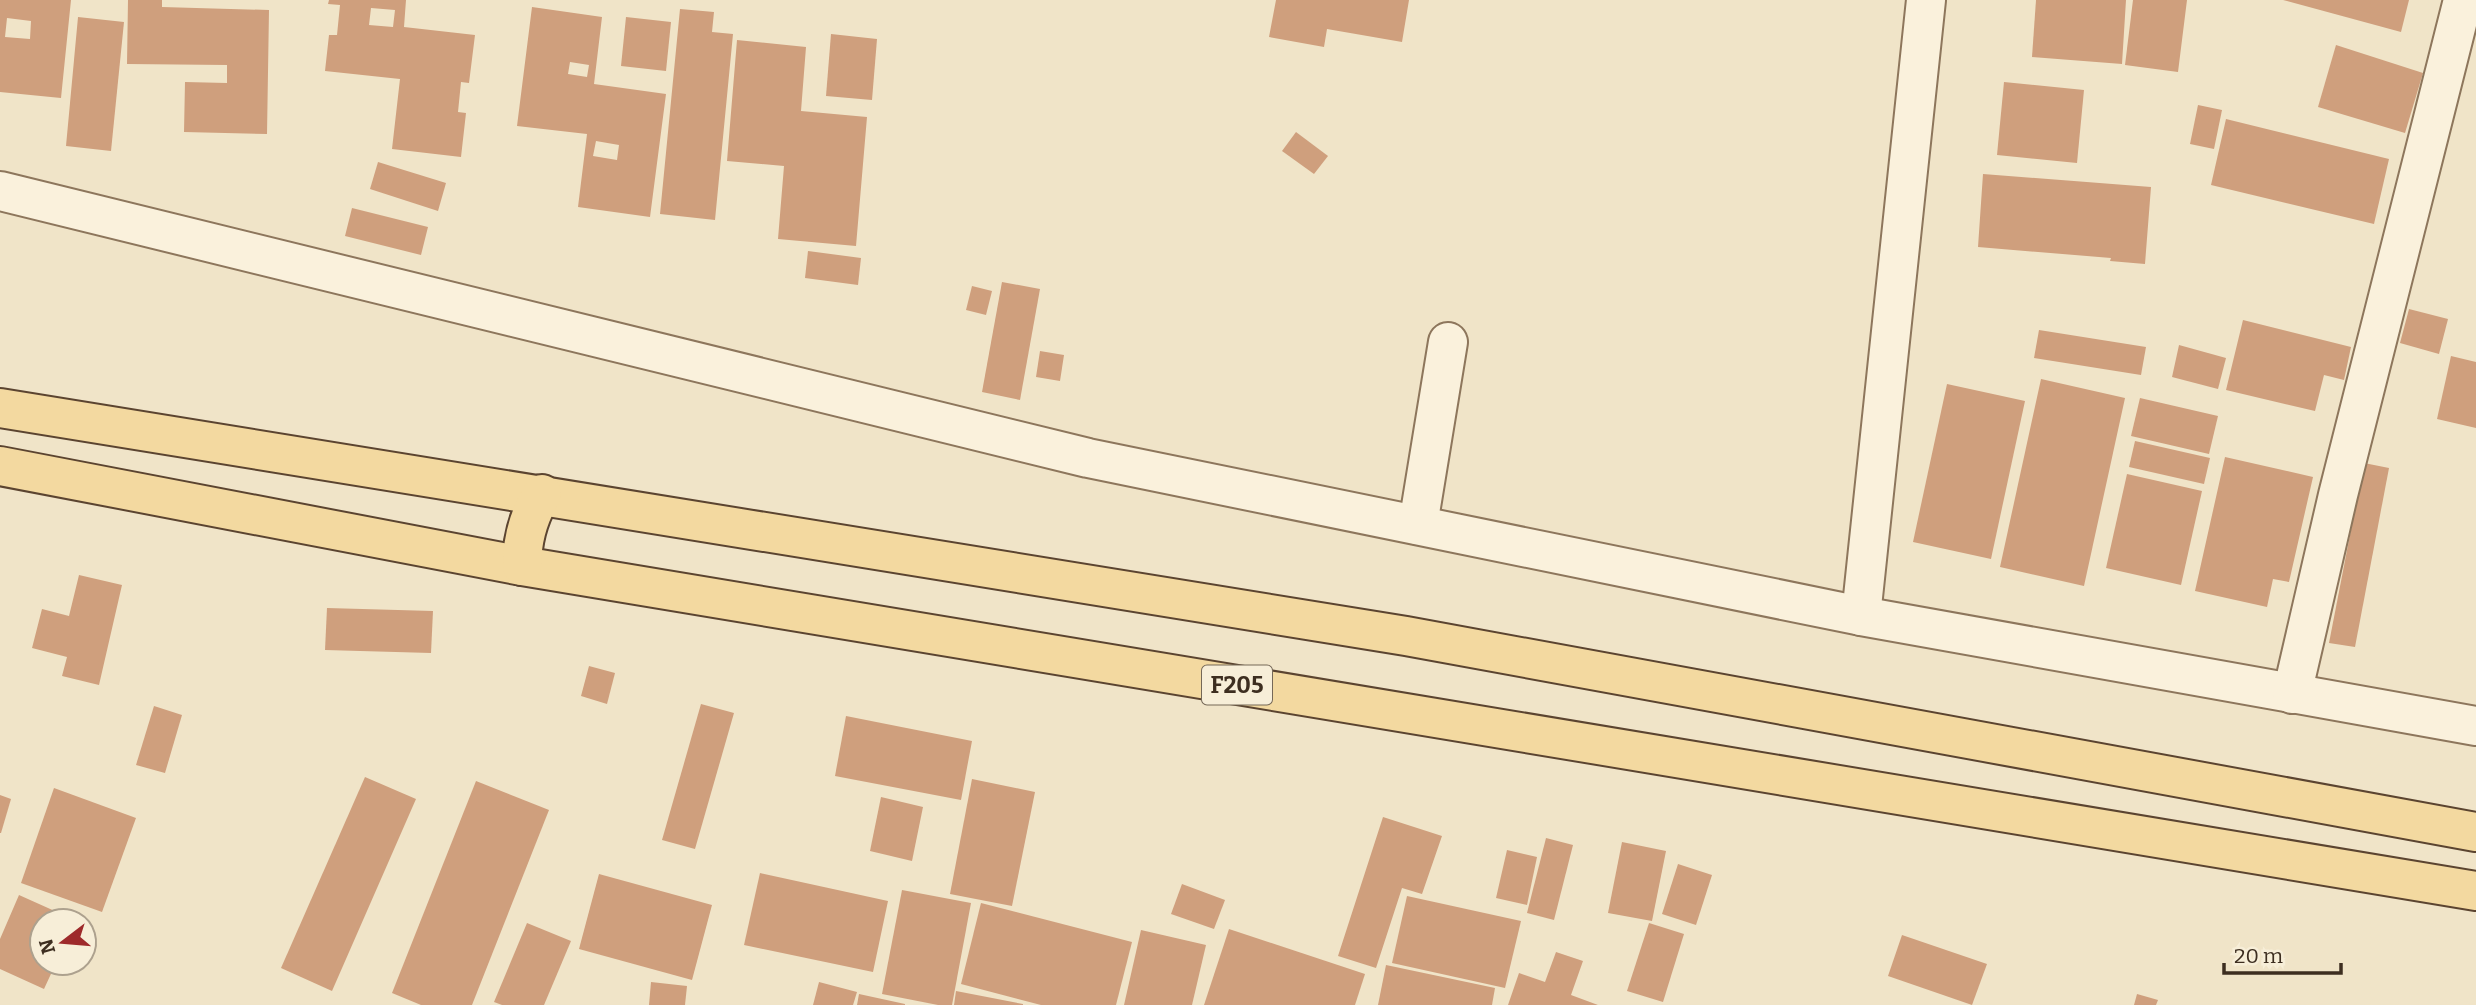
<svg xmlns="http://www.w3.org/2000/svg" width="2476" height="1005" font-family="Bitter,serif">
<rect width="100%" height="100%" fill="#f0e4c8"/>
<!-- building -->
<g fill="#cf9f7d" fill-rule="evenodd">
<path d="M0,0H71L61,98L0,92ZM7,18L31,21L30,39L5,37Z"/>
<path d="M128,0H162V7L269,10L267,134L184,132L185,82L227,83V65L127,64Z"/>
<path d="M329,0H406L404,27L475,35L469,83L461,82L458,112L466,113L461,157L392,149L400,79L325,71L329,35H337L340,5L328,4ZM371,8L395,10L393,27L369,25Z"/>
<path d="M1276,0H1409L1402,42L1327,29L1324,47L1269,37Z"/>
<path d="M2036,0H2126L2122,64L2032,57Z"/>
<path d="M2133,0H2187L2178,72L2125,65Z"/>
<path d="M2283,0H2409L2401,32Z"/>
<path d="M532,7L602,17L594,84L666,94L650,217L578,207L587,134L517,126ZM570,62L589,65L587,77L568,74ZM596,141L619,145L617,160L593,156Z"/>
<path d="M680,9L714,12L712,32L733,34L715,220L660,214Z"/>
<path d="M78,17L124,22L111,151L66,146Z"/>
<path d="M626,17L671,22L666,71L621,66Z"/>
<path d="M831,34L877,39L872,100L826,96Z"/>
<path d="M737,40L806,47L801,111L867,117L856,246L778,239L784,166L727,161Z"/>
<path d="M2336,45L2423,73L2405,133L2318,107Z"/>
<path d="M2004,82L2084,90L2077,163L1997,155Z"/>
<path d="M2198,105L2222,110L2214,149L2190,144Z"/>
<path d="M2226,119L2389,159L2374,224L2211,185Z"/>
<path d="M1296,132L1328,156L1314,174L1282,151Z"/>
<path d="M378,162L446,183L438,211L370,189Z"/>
<path d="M1983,174L2151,187L2145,264L2110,261L2111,258L1978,247Z"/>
<path d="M352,208L428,227L421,255L345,236Z"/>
<path d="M808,251L861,258L858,285L805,278Z"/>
<path d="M1002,282L1040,289L1020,400L982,392Z"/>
<path d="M972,286L992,291L986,315L966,310Z"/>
<path d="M2409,309L2448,319L2439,354L2400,343Z"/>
<path d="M2243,320L2351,347L2344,380L2324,375L2315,411L2226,390Z"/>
<path d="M2039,330L2146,347L2141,375L2034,358Z"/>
<path d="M2179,345L2226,358L2218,389L2172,377Z"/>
<path d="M1040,351L1064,355L1060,381L1036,377Z"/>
<path d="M2451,356L2476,362V428L2437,419Z"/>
<path d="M2041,379L2125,398L2084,586L2000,567Z"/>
<path d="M1947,384L2025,401L1991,559L1913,542Z"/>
<path d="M2140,398L2218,416L2209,454L2131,436Z"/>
<path d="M2135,441L2210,458L2204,484L2129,467Z"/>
<path d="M2225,457L2313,477L2289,582L2273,579L2267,607L2195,591Z"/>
<path d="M2364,463L2389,468L2355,647L2329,643Z"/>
<path d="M2127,474L2202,491L2181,585L2106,568Z"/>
<path d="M79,575L122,585L99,685L62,676L67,657L32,648L42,609L69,616Z"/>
<path d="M327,608L433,611L431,653L325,650Z"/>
<path d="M589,666L615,673L607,704L581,696Z"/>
<path d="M701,704L734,713L695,849L662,840Z"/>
<path d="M154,706L182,715L165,773L136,765Z"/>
<path d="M846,716L972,741L961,800L835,776Z"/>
<path d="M365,777L416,799L332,991L281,968Z"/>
<path d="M972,779L1035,792L1012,906L950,894Z"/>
<path d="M476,781L549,810L472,1005H421L392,993Z"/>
<path d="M54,788L136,818L102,912L21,883Z"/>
<path d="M0,795L11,799L1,833H0Z"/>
<path d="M881,797L923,807L912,861L870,851Z"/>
<path d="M1383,817L1442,836L1422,894L1402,888L1376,968L1338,956Z"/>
<path d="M1546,838L1573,845L1554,920L1527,913Z"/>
<path d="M1622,842L1666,851L1652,921L1608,913Z"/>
<path d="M1507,850L1537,857L1527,905L1496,898Z"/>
<path d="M1678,864L1712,875L1696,925L1662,914Z"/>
<path d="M760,873L888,901L873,972L744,945Z"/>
<path d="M599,874L712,905L692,980L579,949Z"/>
<path d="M1182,884L1225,900L1214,929L1171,914Z"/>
<path d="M902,890L971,903L952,1005H938L882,994Z"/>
<path d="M19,895L77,921H42V963H56L44,989L0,969V939Z"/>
<path d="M1407,896L1521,921L1505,988L1392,963Z"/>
<path d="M981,903L1132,942L1116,1005H1041L961,984Z"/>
<path d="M527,923L571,941L544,1005H502L494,1002Z"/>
<path d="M1649,923L1684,934L1663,1002L1627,991Z"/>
<path d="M1229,929L1365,974L1355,1005H1204Z"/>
<path d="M1141,930L1206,945L1192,1005H1124Z"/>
<path d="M1902,935L1987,964L1972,1005L1888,976Z"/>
<path d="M1556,952L1583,961L1571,995L1598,1005H1508L1519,973L1545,982Z"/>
<path d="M1386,965L1495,988L1492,1005H1378Z"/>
<path d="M651,982L687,986L685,1005H649Z"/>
<path d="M819,982L857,992L853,1005H813Z"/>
<path d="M956,991L1023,1004V1005H954Z"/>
<path d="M859,994L905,1004V1005H857Z"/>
<path d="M2137,994L2158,1000L2156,1005H2134Z"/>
</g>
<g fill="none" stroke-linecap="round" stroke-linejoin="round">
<defs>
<g id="minor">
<path d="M0,191L1088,458L1861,616L2476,726"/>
<path d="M1418,525L1448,342"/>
<path d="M1861,616L1926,0"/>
<path d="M2292,694L2338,495L2463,0"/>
</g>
<g id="major">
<path d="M0,408L1406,636L2476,832"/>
<path d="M0,466L522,566L2476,891"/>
<path d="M522,566C522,539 528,517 542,494"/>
</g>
</defs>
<!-- minor casing -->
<use href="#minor" stroke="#8d765c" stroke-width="42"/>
<!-- major casing -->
<use href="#major" stroke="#5b4430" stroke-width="42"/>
<!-- minor -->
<use href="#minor" stroke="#faf1dc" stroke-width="38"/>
<!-- major -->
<use href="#major" stroke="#f3d9a0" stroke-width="38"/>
</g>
<g text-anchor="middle" stroke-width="6" stroke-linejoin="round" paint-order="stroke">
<!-- shield labels -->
<rect fill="#f7eed8" stroke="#756857" stroke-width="2" x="1202" y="665.5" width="70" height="39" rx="5"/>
<g font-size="23" font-weight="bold" fill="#3d2e20">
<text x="1237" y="693">F205</text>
</g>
</g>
<!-- north arrow -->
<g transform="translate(63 942) rotate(254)"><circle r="33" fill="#f7eed8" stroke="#ada18e" stroke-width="2"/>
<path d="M0-5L12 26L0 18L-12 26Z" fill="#9e2a2b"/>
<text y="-10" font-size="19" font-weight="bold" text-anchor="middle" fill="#3d2e20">N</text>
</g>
<!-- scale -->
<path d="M2224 963v10h117v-10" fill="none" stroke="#3d2e20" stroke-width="3.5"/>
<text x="2234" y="963" font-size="21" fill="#3d2e20" stroke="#f7eed8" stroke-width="5" paint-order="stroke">20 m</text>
</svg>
